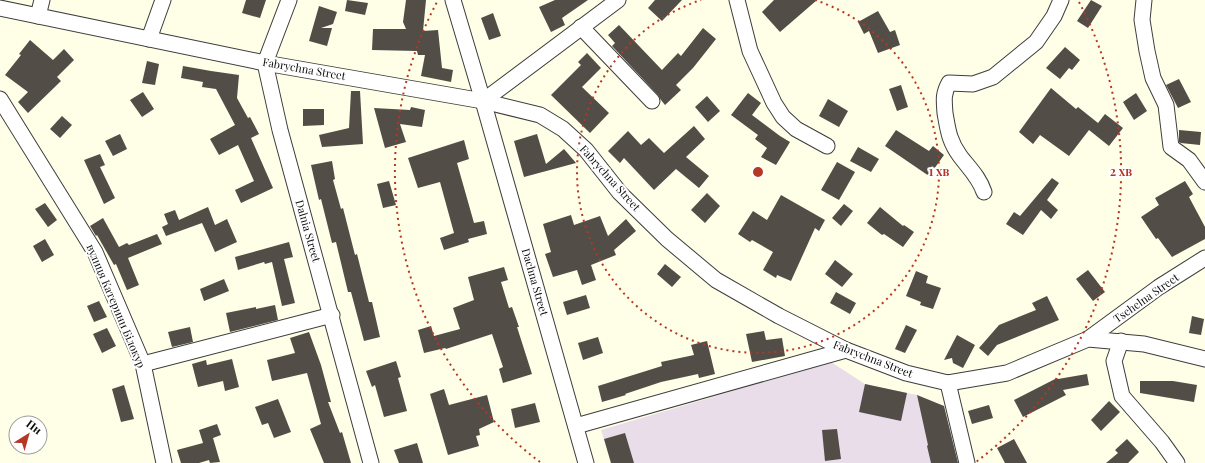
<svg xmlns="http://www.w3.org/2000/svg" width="1205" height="463" font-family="'Playfair Display',serif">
<rect width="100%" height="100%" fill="#fffee7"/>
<!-- industrial -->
<path fill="#e9dde9" d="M831,362L865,384L917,395L944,406L958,463H611L601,430Z"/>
<!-- building -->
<g fill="#524d47">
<path d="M246,0H266L260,18L242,13Z"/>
<path d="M347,0L368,3L365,15L345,11Z"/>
<path d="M406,0H426L423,31L438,30L442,68L453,70L451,82L421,76L425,55H418L417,51L372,50L373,29H406L403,22Z"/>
<path d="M555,0H588L562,18L565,25L551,32L539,7Z"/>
<path d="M655,0H682L662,21L648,8Z"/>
<path d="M774,0H817L780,32L762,12Z"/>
<path d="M1091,0L1102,6L1088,28L1077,21Z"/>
<path d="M319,6L337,12L333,24L321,28H332L327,46L309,41Z"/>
<path d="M878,11L890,32L895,30L900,45L878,53L869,31L864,34L858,22Z"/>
<path d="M493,13L501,36L489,40L481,18Z"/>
<path d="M619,25L662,70L678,53L681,56L703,28L716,39L693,68L676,85L681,90L665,105L661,100L658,95L612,46L615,43L608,35Z"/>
<path d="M30,40L53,60L64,49L74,60L57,77L61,81L28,113L18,102L28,92L5,75L21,55L19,54Z"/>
<path d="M1065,47L1080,60L1072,70L1069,68L1060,79L1046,68Z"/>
<path d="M587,53L601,68L582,87L609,113L590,133L551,95L581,65L578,62Z"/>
<path d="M147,61L159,64L155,85L142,83Z"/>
<path d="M183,66L211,71L239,75L237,98L248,118L250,117L259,134L251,138L273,188L241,203L235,190L254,181L238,145L219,155L210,139L235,125L216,89L202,87L203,82L181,78Z"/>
<path d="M1179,79L1191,102L1178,108L1166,85Z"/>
<path d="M901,85L908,107L897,111L889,89Z"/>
<path d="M1051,88L1076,109L1078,107L1098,123L1105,114L1123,128L1109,146L1089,130L1069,156L1040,135L1033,144L1019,132Z"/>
<path d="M351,91H360L363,144L322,147L319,135L349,128Z"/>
<path d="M143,92L154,109L142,117L130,100Z"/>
<path d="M748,93L761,103L752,115L780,136L790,142L776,165L761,157L767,148L755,139L758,135L731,115Z"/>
<path d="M1136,93L1147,111L1134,120L1123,102Z"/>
<path d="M707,96L720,111L708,122L695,107Z"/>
<path d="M828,99L848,111L839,127L819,116Z"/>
<path d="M411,107L425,110L422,127L400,124L406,142L385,148L374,108L410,110Z"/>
<path d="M303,109H324V125L303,126Z"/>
<path d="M62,116L72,125L60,138L50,129Z"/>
<path d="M694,126L705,139L686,157L709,176L699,188L676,169L654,190L624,158L620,163L608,151L628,131L641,145L649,138L664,153Z"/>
<path d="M896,130L929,151L933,146L944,155L929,176L885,146Z"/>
<path d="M1179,130L1201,132L1200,145L1181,143L1179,142Z"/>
<path d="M120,134L127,149L113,156L105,141Z"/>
<path d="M537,134L546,164L564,149L576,163L524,177L514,141Z"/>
<path d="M464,140L469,159L457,163L474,223L484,221L487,234L468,239L469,242L444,250L440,238L454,233L440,182L418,188L408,158Z"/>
<path d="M858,147L879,159L871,172L850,161Z"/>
<path d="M100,154L105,165L100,167L115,198L104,204L84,160Z"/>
<path d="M332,161L335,179L333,180L341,209L343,208L355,255L357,254L369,302H372L380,337L364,341L351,292H348L336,242L332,243L321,199L319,200L311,165Z"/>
<path d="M837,162L855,172L839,200L821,190Z"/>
<path d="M1052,178L1059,183L1047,200L1058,210L1051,219L1041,210L1023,235L1006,224L1014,212L1020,216Z"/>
<path d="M389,181L396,205L383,208L377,184Z"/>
<path d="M1185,181L1193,194L1189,197L1205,227V239L1172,257L1158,238L1156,239L1141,217L1159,205L1155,198Z"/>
<path d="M707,193L720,206L705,223L691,210Z"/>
<path d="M781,195L825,220L819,231L815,228L791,281L777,275L776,278L763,270L773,252L752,240L750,242L738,234L753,211L767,220Z"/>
<path d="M45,203L57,220L48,227L35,209Z"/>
<path d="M844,204L853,211L841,226L832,218Z"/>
<path d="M208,207L215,225L227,219L237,242L215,252L202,223L166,236L162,227L168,224L164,214L175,210L179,220Z"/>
<path d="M880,207L903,226L904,225L914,232L903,247L884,234L882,235L867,223Z"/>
<path d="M571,215L574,225L600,216L608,236L626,219L636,231L614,250L616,255L591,265L596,280L582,285L577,270L553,277L545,254L551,252L543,224Z"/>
<path d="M103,218L119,247L127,243L129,245L157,234L162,244L128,258L139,285L127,290L116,264L114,265L97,235L96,236L90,226Z"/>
<path d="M45,239L54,255L42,262L33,246Z"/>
<path d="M289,242L293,257L284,259L295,303L282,306L272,262L265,264L264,262L238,270L235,257Z"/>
<path d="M835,260L853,274L842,287L825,274Z"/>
<path d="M665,264L681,277L672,287L657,274Z"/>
<path d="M504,267L508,280L501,282L509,308L512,307L519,327H517L532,374L503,383L499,369L503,367L492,334L446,349L445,348L424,353L418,330L431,326L434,336L460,329L453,308L474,300L468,277Z"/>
<path d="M1088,270L1105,292L1093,301L1076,279Z"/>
<path d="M916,271L928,276L926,283L941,288L933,309L920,305L921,302L906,296Z"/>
<path d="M224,279L229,291L204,301L200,289Z"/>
<path d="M836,292L856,303L850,314L830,303Z"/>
<path d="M586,295L590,308L567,315L563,302Z"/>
<path d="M1047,296L1059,320L997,345L988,356L979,348L999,325L1036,310L1032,303Z"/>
<path d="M99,301L107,317L94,322L87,306Z"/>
<path d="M275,305L278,320L230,332L226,313L256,307V309Z"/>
<path d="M1192,316L1204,319L1201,335L1189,333Z"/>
<path d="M906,325L917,330L905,353L895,349Z"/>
<path d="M190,327L193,342L172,347L168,332Z"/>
<path d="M107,328L116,346L102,353L93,334Z"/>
<path d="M764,331L766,340L782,338L785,356L752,362L746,334Z"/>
<path d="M309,332L321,365L331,402H328L340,433L342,432L351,463H324L310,429L321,424L307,373L272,381L267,360L295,353L290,338Z"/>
<path d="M957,335L975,345L963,368L953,363L952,358L944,360Z"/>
<path d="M598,337L603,353L583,360L578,343Z"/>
<path d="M707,341L715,374L699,378L698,374L661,382L625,394L626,395L602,402L598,386L662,366L661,362L694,355L691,345Z"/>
<path d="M232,359L239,387L225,391L223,381L198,387L192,364L206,360L207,365Z"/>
<path d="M396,361L401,377L398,378L407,411L384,417L375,385L372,387L366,371Z"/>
<path d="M1087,374L1089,385L1063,390L1066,395L1023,417L1014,400L1057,378L1058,379Z"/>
<path d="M1140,381H1173L1197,385L1194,402L1140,393Z"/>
<path d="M865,384L907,393L901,421L859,412Z"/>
<path d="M124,385L134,419L121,422L112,389Z"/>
<path d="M444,389L449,405L487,395L494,422L479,429L480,435L476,436L479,446L448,455L430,394Z"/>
<path d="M917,395L944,406L958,463H931L927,446L928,445Z"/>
<path d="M278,399L291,432L274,438L268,423L262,425L255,407Z"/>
<path d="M1109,401L1120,412L1101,431L1091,420Z"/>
<path d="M535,403L540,422L515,428L511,409Z"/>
<path d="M989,405L993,418L972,424L968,411Z"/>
<path d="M217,424L221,435L213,438L220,462L210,463L209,460L199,463H181L177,450L203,443L199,430Z"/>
<path d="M837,429L841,459L825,461L822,430Z"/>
<path d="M625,433L634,463H611L604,439Z"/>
<path d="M1014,439L1027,463H1005L997,448Z"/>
<path d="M1127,439L1139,452L1128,463H1106L1118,453L1115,450Z"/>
<path d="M417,443L423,463H399L394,450Z"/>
</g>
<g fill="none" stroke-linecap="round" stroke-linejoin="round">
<defs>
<g id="minor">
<path d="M289,0L265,63L280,130L371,463"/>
<path d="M453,0L483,101L586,463"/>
<path d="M737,0L750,51L774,103L783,117L796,129L827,146"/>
<path d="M1144,0L1142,20L1147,51L1153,78L1166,105L1171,147L1189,160L1205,182"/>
<path d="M0,8L265,63L483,101L540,115L563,129L586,150L620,193L667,239L716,280L779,316L846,350L906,373L948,383L1007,373L1088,339L1144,344L1205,359"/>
<path d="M38,16L42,0"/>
<path d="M581,27L652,101"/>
<path d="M149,39L163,0"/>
<path d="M0,99L95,252L143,364L164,463"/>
<path d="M483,101L618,0"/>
<path d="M984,192C979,177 969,168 960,156C949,141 948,130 945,113C944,100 943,94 949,83L973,84L993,77L1036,42L1054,16L1061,0"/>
<path d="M1088,339L1159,287L1205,258"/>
<path d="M1121,341L1114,361L1122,396L1162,442L1177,463"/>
<path d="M143,364L332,315"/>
<path d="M948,383L967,463"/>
<path d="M576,426L846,350"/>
</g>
</defs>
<!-- minor casing -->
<use href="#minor" stroke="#3d3d3d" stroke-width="17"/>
<!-- minor -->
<use href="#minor" stroke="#fff" stroke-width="15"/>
</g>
<!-- distance rings -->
<g fill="none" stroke="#b73725" stroke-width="2" stroke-dasharray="2 4">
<path d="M815 0A181 181 0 1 1 701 0"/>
<path d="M540 462A363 363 0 0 1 437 2M1079 2A363 363 0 0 1 976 462"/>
</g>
<g text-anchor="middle" stroke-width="4" stroke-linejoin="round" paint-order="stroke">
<!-- street labels -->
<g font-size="11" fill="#0a0a0a" stroke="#fff">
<text transform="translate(304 69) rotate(10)" y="4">Fabrychna Street</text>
<text transform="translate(610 178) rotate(48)" y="4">Fabrychna Street</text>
<text transform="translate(308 231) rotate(74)" y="4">Dalnia Street</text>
<text transform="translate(535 282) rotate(74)" y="4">Dachna Street</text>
<text transform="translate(1146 298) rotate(-35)" y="4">Tsehelna Street</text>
<text transform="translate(116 306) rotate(67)" y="4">вулиця Катерини Білокур</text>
<text transform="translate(873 359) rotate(21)" y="4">Fabrychna Street</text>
</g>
</g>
<circle cx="758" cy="172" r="6" fill="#b73725" stroke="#fff" stroke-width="2"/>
<g font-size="12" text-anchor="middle" font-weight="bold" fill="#b73725" stroke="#fff" stroke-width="4" stroke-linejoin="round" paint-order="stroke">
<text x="939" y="176">1 хв</text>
<text x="1121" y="176">2 хв</text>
</g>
<!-- north arrow -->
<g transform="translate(28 435) rotate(37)"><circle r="19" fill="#ffffff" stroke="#9d9d9d"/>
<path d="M0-3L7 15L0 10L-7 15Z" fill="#b73725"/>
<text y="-6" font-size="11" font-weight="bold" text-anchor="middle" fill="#0a0a0a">Пн</text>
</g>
</svg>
